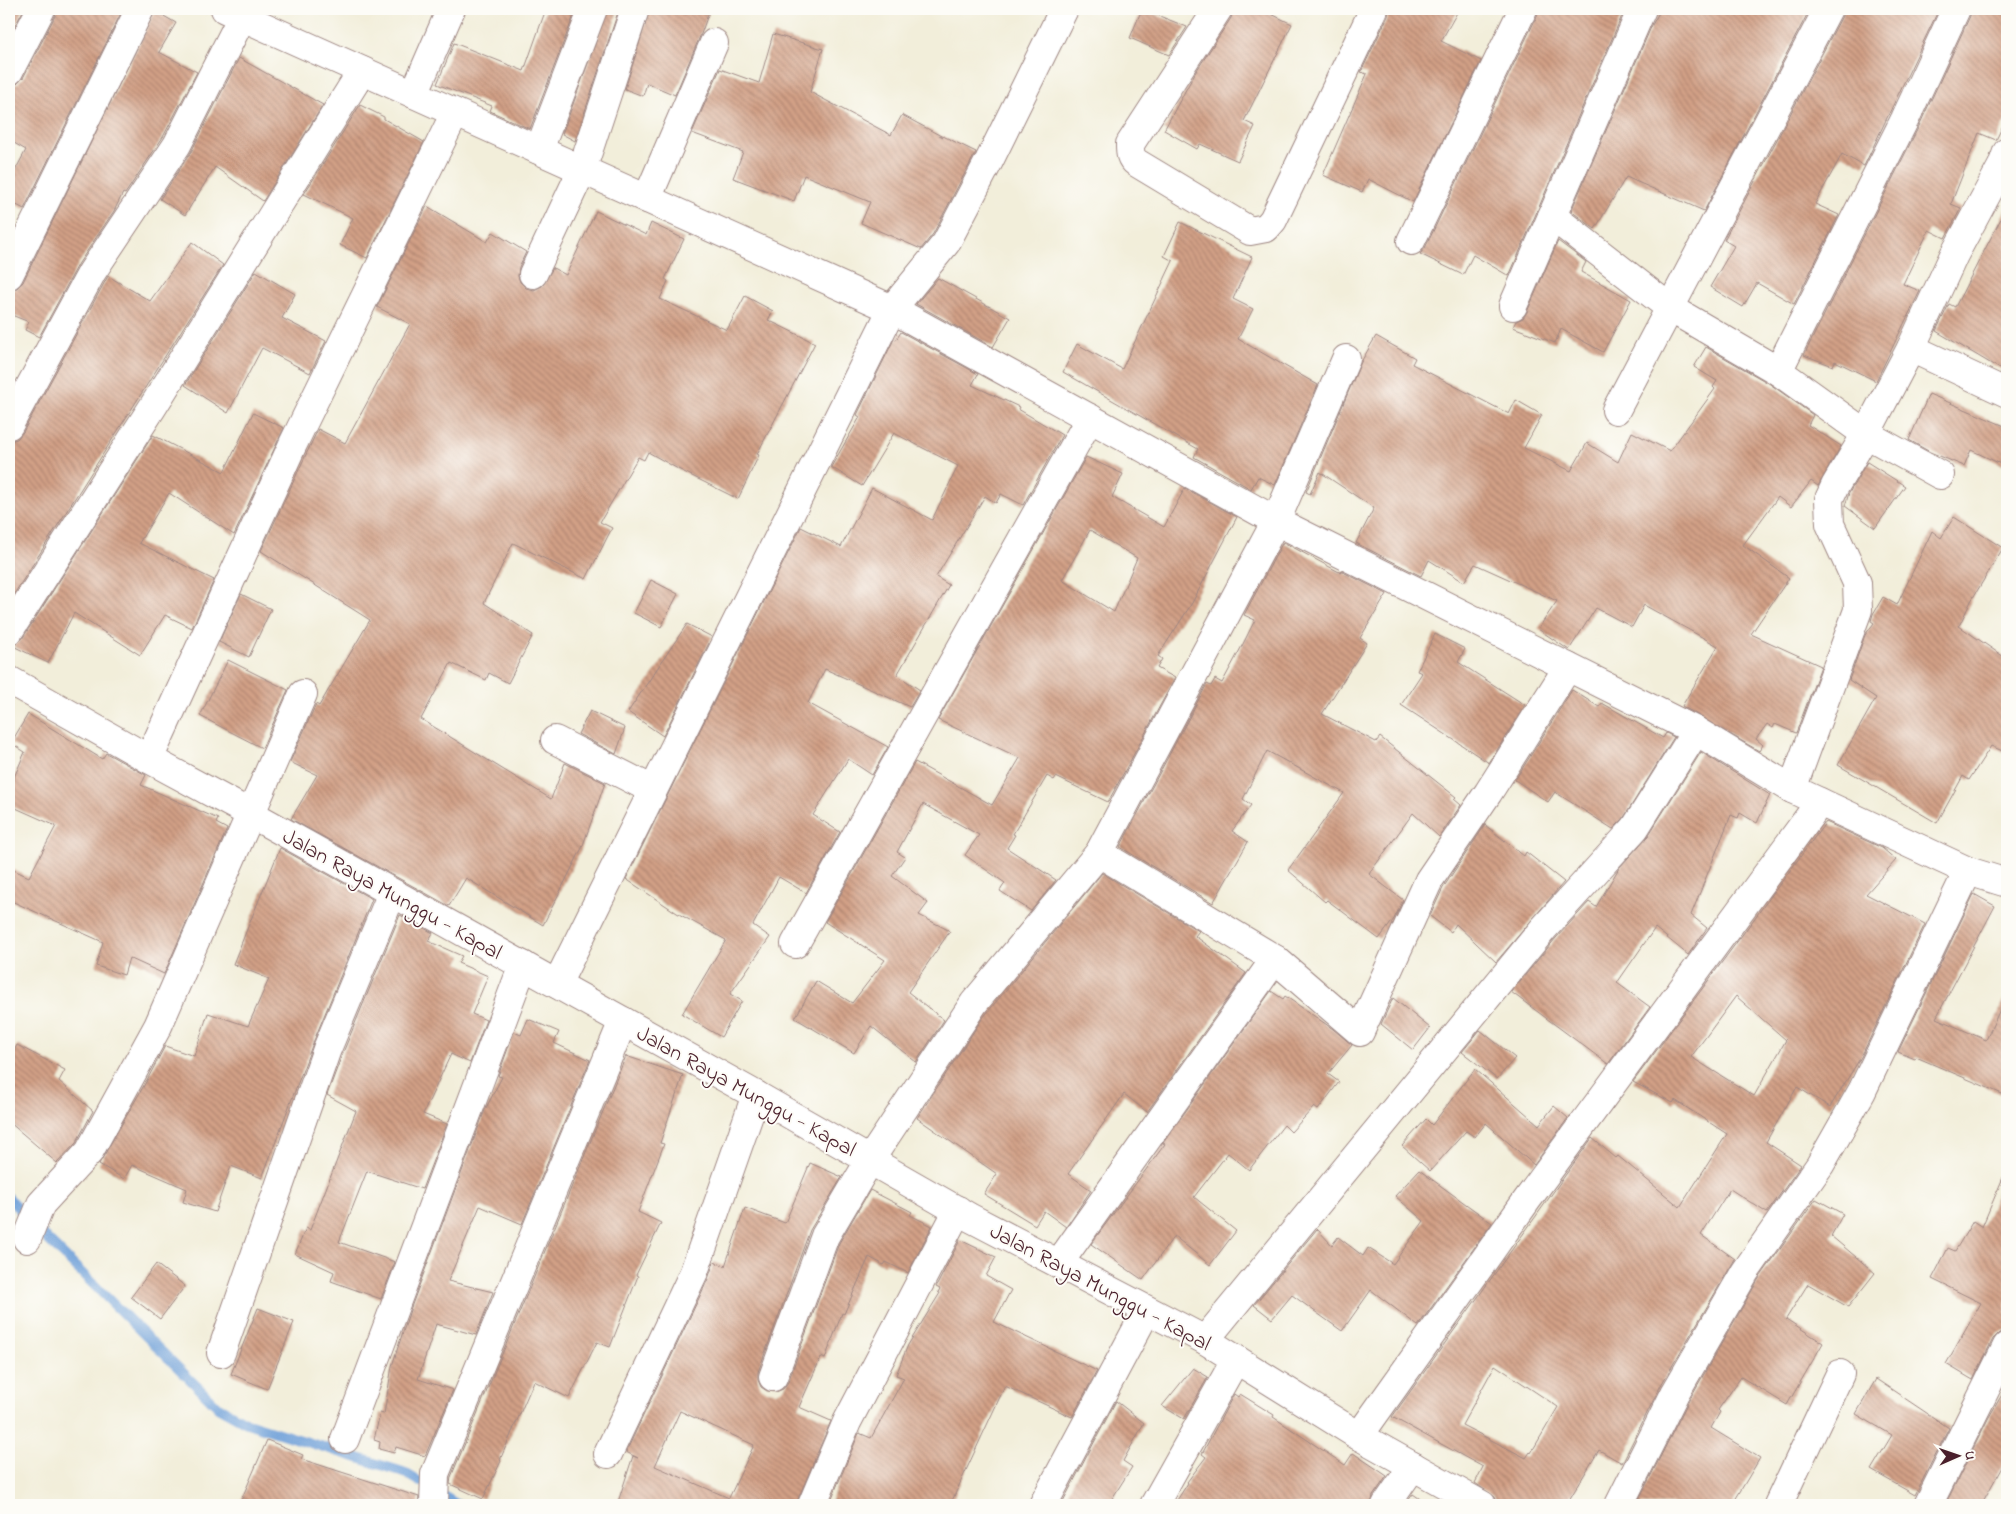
<svg xmlns="http://www.w3.org/2000/svg" width="2016" height="1514" font-family="'Indie Flower',sans-serif">
<defs>
<pattern id="building-back-hatch" width="6" height="6" patternUnits="userSpaceOnUse" patternTransform="scale(1.25)"><rect width="6" height="6" fill="#d2a086"/><path d="M-1 5l2 2M0 0l6 6M5-1l2 2" fill="none" stroke="#ac826e"/></pattern>
</defs>
<rect width="100%" height="100%" fill="#fdfcf7"/>
<filter id="ink" filterUnits="userSpaceOnUse"><feTurbulence type="fractalNoise" baseFrequency=".02" numOctaves="2"/><feDisplacementMap in="SourceGraphic" scale="10" xChannelSelector="R" yChannelSelector="G"/><feConvolveMatrix kernelMatrix="1 2 1 2 8 2 1 2 1" color-interpolation-filters="sRGB"/></filter>
<filter id="wash" filterUnits="userSpaceOnUse"><feTurbulence type="fractalNoise" baseFrequency=".0096" numOctaves="4" result="noise"/><feDisplacementMap in="SourceGraphic" scale="20" xChannelSelector="R" yChannelSelector="G"/><feGaussianBlur stdDeviation="1.12" result="paint"/><feColorMatrix in="noise" values="0 0 0 0 0 0 0 0 0 0 0 0 0 0 0 0 0 1.4 0 .05"/><feComposite in="paint" operator="in"/></filter>
<g filter="url(#wash)">
<rect width="100%" height="100%" fill="#f2eeda"/>
<g fill="none" stroke-linecap="round" stroke-linejoin="round">
<!-- stream -->
<g stroke="#6d9fd8" stroke-width="10">
<path d="M9,1198L38,1230L218,1407L247,1423L403,1472L420,1482"/>
<path d="M445,1497L458,1505"/>
</g>
</g>
<g id="blocks">
<!-- building -->
<g fill="url(#building-back-hatch)" fill-rule="evenodd">
<path d="M9,9H24L9,37Z"/>
<path d="M57,9H123L24,209L9,201V182L26,150L9,140V86L17,84L23,78L55,16Z"/>
<path d="M546,9L576,10L530,129L490,111L492,106L437,84L454,43L524,71Z"/>
<path d="M608,9H619L575,141L562,134Z"/>
<path d="M650,9H710L701,34L675,95L647,83L643,96L625,89Z"/>
<path d="M1142,9L1187,27L1169,55L1130,38Z"/>
<path d="M1233,9H1261L1292,24L1244,121L1255,126L1238,161L1200,144L1197,149L1164,130L1195,73L1231,18Z"/>
<path d="M1389,9H1459L1441,41L1481,61L1413,202L1368,179L1362,192L1323,175L1367,74L1361,72L1388,16Z"/>
<path d="M1538,9H1621L1624,11L1509,276L1473,255L1463,275L1420,254L1425,248L1537,16Z"/>
<path d="M1661,9H1810L1704,211L1626,177L1595,229L1571,211L1652,25Z"/>
<path d="M1844,9H1939L1864,166L1842,154L1815,204L1839,215L1794,304L1757,283L1743,307L1710,287L1734,246L1724,240L1842,16Z"/>
<path d="M1971,9H2007V117L1996,140L1979,133L1951,204L1961,208L1945,238L1929,230L1903,284L1920,291L1876,381L1835,361L1833,366L1804,355L1919,126L1970,16Z"/>
<path d="M155,11L176,23L159,52L197,72L163,137L125,194L123,193L114,211L79,263L39,337L25,330L29,322L9,314V290L17,288L23,282Z"/>
<path d="M773,34L823,49L810,92L891,135L902,115L943,137V136L976,152L933,234L921,249L861,223L870,202L804,175L794,201L733,178L743,152L692,133L720,69L759,83Z"/>
<path d="M239,58L323,105L263,201L215,167L185,215L160,199L191,152Z"/>
<path d="M360,105L384,117V119L424,142L367,258L340,245L353,218L304,194Z"/>
<path d="M427,206L487,242L493,232L526,252L519,267L518,276L520,282L526,288L534,290L542,286L553,268L566,275L596,211L646,235L651,223L684,239L665,279L668,281L660,299L727,330L745,296L773,311L768,320L815,343L757,454L759,455L738,499L678,469L648,452L644,460L638,457L600,522L612,528L586,579L513,543L484,603L533,635L508,683L489,673L486,680L451,663L421,719L551,799L565,763L605,783L582,848L543,925L466,878L449,906L291,819L317,775L290,762L316,704L319,706L370,620L261,551L318,429L345,443L410,324L377,307Z"/>
<path d="M2007,207V373L1936,331L1949,304L1955,307Z"/>
<path d="M1180,222L1252,257L1233,299L1253,309L1238,339L1318,385L1275,485L1258,477L1251,489L1194,457L1198,449L1063,372L1077,344L1122,369L1173,261L1164,256Z"/>
<path d="M1558,241L1586,262L1581,272L1631,300L1603,352L1561,329L1555,343L1513,327L1516,321L1523,318L1527,312Z"/>
<path d="M192,242L223,265L9,602V441L17,439L23,432L108,276L150,301Z"/>
<path d="M256,271L295,294L282,318L326,341L310,373L262,348L228,413L185,385Z"/>
<path d="M938,278L1010,318L993,347L916,304Z"/>
<path d="M901,332L978,374L972,385L1019,407L1018,409L1062,435L1023,505L1001,494L996,503L985,496L936,577L949,585L897,675L920,690L910,707L825,669L808,703L888,747L872,775L848,759L813,815L840,832L806,893L779,877L753,925L770,937L730,994L742,1001L721,1037L682,1014L726,940L677,913L626,879L801,527L841,547L872,488L932,520L958,466L894,433L862,486L831,467L860,417L857,415L894,339L896,340Z"/>
<path d="M1376,336L1415,358L1412,364L1509,414L1516,400L1542,415L1524,448L1571,471L1587,443L1618,462L1632,432L1670,451L1715,389L1713,387L1717,381L1694,367L1706,347L1770,384L1813,415L1808,425L1841,446L1818,486L1811,481L1791,507L1778,497L1743,545L1789,578L1751,634L1821,666L1796,733L1775,724L1773,728L1767,724L1756,739L1763,745L1759,751L1682,706L1718,646L1644,605L1632,627L1596,608L1569,650L1538,629L1557,601L1475,564L1464,582L1429,560L1421,576L1356,543L1374,508L1320,472L1310,494L1306,492L1361,362Z"/>
<path d="M1929,394L2007,427V467L1971,450L1964,466L1930,452L1909,440Z"/>
<path d="M253,413L284,428L234,535L169,493L139,543L214,580L192,628L165,615L140,655L74,613L48,663L13,646L22,639L153,435L224,472Z"/>
<path d="M1086,457L1123,474L1112,497L1164,527L1185,488L1237,517L1192,603L1158,656L1162,659L1157,668L1175,678L1108,802L1056,777L1054,780L1047,776L1013,834L1015,835L1007,848L1056,880L1031,911L1000,891L1005,883L965,855L979,835L923,804L897,852L905,857L892,876L928,903L919,915L950,931L908,992L944,1020L916,1062L871,1026L854,1053L795,1018L816,981L852,1003L885,960L825,922L915,762L992,805L1020,758L938,720ZM1090,530L1137,558L1114,612L1062,580Z"/>
<path d="M1867,462L1905,486L1875,528L1845,506L1849,493Z"/>
<path d="M1954,517L2003,548L1971,601L1959,626L2007,659V753L1991,746L1969,780L1963,776L1937,823L1838,765L1876,698L1849,680L1865,635L1874,623L1871,621L1873,614L1883,597L1897,605L1932,531L1941,538Z"/>
<path d="M1283,542L1341,573V571L1387,594L1360,638L1367,643L1322,714L1376,742L1380,737L1456,797L1454,799L1461,805L1439,837L1413,813L1369,874L1403,900L1394,919L1379,939L1327,900L1325,902L1288,870L1344,793L1267,751L1243,799L1251,805L1232,831L1248,842L1213,903L1120,847L1207,684L1211,686L1215,679L1222,683L1243,644L1255,620L1244,615Z"/>
<path d="M651,580L678,594L661,627L634,613Z"/>
<path d="M241,594L271,609L249,657L219,642Z"/>
<path d="M687,624L712,637L663,736L628,712Z"/>
<path d="M1435,634L1465,649L1458,662L1525,705L1489,763L1401,705L1422,673L1417,671Z"/>
<path d="M228,660L288,690L262,748L200,716Z"/>
<path d="M1572,690L1599,707L1602,703L1663,738L1666,733L1674,737L1623,819L1613,829L1555,792L1548,802L1515,780Z"/>
<path d="M590,711L625,728L616,754L578,734Z"/>
<path d="M28,714L102,759L106,753L146,775L141,785L218,819L216,823L227,829L164,974L129,958L124,975L96,966L103,942L9,900V868L29,877L56,826L9,805V789L25,752L11,743Z"/>
<path d="M1701,752L1770,795L1757,823L1740,813L1738,818L1731,815L1691,915L1707,928L1688,955L1655,928L1617,983L1650,1007L1608,1064L1511,992L1556,938L1589,902L1596,907L1619,868L1648,836Z"/>
<path d="M1826,822L1882,848L1896,860L1866,894L1925,924L1861,1057L1830,1107L1797,1087L1766,1142L1801,1165L1767,1213L1730,1189L1701,1235L1735,1259L1661,1385L1622,1463L1599,1450L1566,1505H1498L1495,1497L1475,1483L1483,1467L1392,1417L1592,1138L1616,1158L1618,1156L1680,1207L1727,1134L1675,1100L1673,1103L1633,1082ZM1736,996L1786,1040L1754,1096L1691,1057ZM1495,1365L1558,1407L1531,1453L1530,1452L1526,1458L1462,1425Z"/>
<path d="M1485,825L1524,856L1526,852L1564,882L1496,962L1456,924L1451,932L1430,916L1443,888Z"/>
<path d="M280,848L372,899L313,1043L262,1178L231,1166L215,1212L183,1202L187,1189L132,1165L124,1179L99,1164L146,1082L165,1046L194,1056L208,1013L248,1026L269,979L233,964Z"/>
<path d="M1102,873L1199,931L1195,936L1246,973L1147,1112L1124,1094L1068,1174L1091,1190L1066,1227L1044,1211L1035,1225L984,1194L997,1174L917,1118L982,1019Z"/>
<path d="M1974,894L1995,906L1936,1018L1986,1040L2007,994V1096L1916,1057L1915,1059L1898,1052Z"/>
<path d="M400,915L433,933L428,941L462,956L458,963L488,976L472,1014L486,1020L470,1063L451,1054L423,1114L447,1124L422,1189L367,1171L339,1242L395,1262L381,1299L331,1281L334,1272L295,1254L306,1228L310,1230L356,1111L327,1095L342,1055Z"/>
<path d="M1271,991L1283,999L1285,996L1333,1029L1352,1045L1328,1074L1339,1082L1318,1110L1314,1107L1291,1132L1284,1125L1249,1170L1228,1153L1194,1197L1236,1231L1210,1265L1174,1236L1143,1280L1091,1244L1165,1144L1163,1143Z"/>
<path d="M1393,998L1430,1028L1413,1050L1381,1024Z"/>
<path d="M528,1019L559,1032L554,1043L590,1060L522,1224L480,1206L448,1281L493,1292L476,1335L436,1324L418,1379L453,1390L425,1456L396,1447L394,1453L379,1449L380,1442L374,1440L380,1413L384,1414L392,1366L410,1310L485,1110L502,1077L498,1076L514,1032L521,1035Z"/>
<path d="M1480,1030L1515,1058L1497,1079L1462,1052Z"/>
<path d="M17,1045L65,1070L59,1081L93,1111L76,1143L57,1163L9,1122V1061Z"/>
<path d="M626,1056L683,1075L660,1143L664,1144L638,1212L661,1223L636,1275L638,1276L610,1347L597,1342L569,1398L534,1381L500,1460L501,1461L483,1499L450,1484L451,1477Z"/>
<path d="M1475,1069L1539,1125L1554,1106L1568,1118L1534,1165L1486,1123L1475,1137L1466,1131L1430,1171L1402,1146L1426,1119L1432,1125Z"/>
<path d="M810,1163L842,1177L810,1230L758,1372V1380L761,1387L767,1391L776,1392L783,1389L788,1382L839,1243L870,1190L912,1212L910,1215L932,1226L908,1273L886,1262L884,1265L869,1257L844,1314L842,1313L825,1359L821,1357L799,1407L831,1421L798,1499L797,1505H617L633,1456L638,1458L626,1452L708,1279L714,1262L725,1266L745,1208L785,1223ZM680,1411L754,1445L729,1498L655,1466Z"/>
<path d="M2007,1168V1331L1999,1333L1993,1339L1973,1380L1946,1364L1981,1303L1932,1279L1948,1248L1955,1251L1973,1221L1982,1227Z"/>
<path d="M1419,1170L1492,1223L1418,1326L1371,1290L1342,1331L1292,1295L1272,1319L1254,1305L1317,1229L1332,1245L1338,1237L1363,1256L1368,1248L1393,1264L1424,1221L1395,1196Z"/>
<path d="M1816,1199L1843,1214L1831,1236L1875,1273L1848,1307L1808,1284L1786,1319L1823,1343L1787,1405L1741,1377L1718,1410L1720,1412L1711,1428L1760,1458L1732,1505H1636L1689,1400L1758,1280Z"/>
<path d="M960,1240L996,1257L986,1276L1011,1290L994,1322L1097,1371L1072,1417L1005,1386L950,1505H829L859,1433L871,1438L904,1378L896,1375L908,1345L940,1293L938,1292L940,1289L936,1287Z"/>
<path d="M156,1264L185,1286L160,1319L131,1297Z"/>
<path d="M258,1308L294,1322L267,1389L231,1374Z"/>
<path d="M1193,1368L1208,1377L1184,1419L1162,1406Z"/>
<path d="M1876,1379L1949,1428L1915,1495L1871,1470L1892,1435L1856,1414Z"/>
<path d="M2007,1386V1458L1981,1505H1945L1989,1417Z"/>
<path d="M1234,1394L1238,1397L1240,1394L1274,1415L1273,1417L1345,1465L1353,1453L1387,1476L1373,1496L1371,1505H1174L1188,1483L1187,1482L1206,1457L1202,1454Z"/>
<path d="M1116,1401L1144,1423L1123,1461L1132,1467L1108,1505H1061Z"/>
<path d="M267,1440L303,1455L301,1459L419,1497L418,1505H239Z"/>
<path d="M1413,1494L1429,1505H1405Z"/>
</g>
</g>
</g>
<g filter="url(#ink)">
<use href="#blocks" fill-opacity="0" stroke="#9e8682" stroke-width="1"/>
<g fill="none" stroke-linecap="round" stroke-linejoin="round">
<defs>
<g id="street">
<path d="M225,9L892,309L1276,521L1696,731L1792,789L1968,871L2007,883"/>
<path d="M1218,9L1130,144C1130,153 1130,158 1137,163L1250,231L1266,228L1273,220L1374,9"/>
<path d="M9,71L41,9"/>
<path d="M414,94L451,9"/>
<path d="M539,150L593,9"/>
<path d="M647,199L714,43"/>
<path d="M1552,216L1670,308L1778,371L1866,434L1940,475"/>
<path d="M1411,241L1523,9"/>
<path d="M533,274L582,170L635,9"/>
<path d="M9,275L140,9"/>
<path d="M1513,306L1642,9"/>
<path d="M1911,348L2007,393"/>
<path d="M1778,371L1905,119L1956,9"/>
<path d="M1616,410L1828,9"/>
<path d="M9,425L92,272L177,145L242,17"/>
<path d="M9,631L154,405L362,71"/>
<path d="M555,740L653,790"/>
<path d="M149,759L293,444L455,113"/>
<path d="M1792,789L1858,610L1857,583L1830,524L1829,499L1835,486L1866,434L1911,348L1954,255L2002,166L2007,152"/>
<path d="M1099,853L1275,959L1360,1032L1429,880L1488,793L1568,667"/>
<path d="M795,944L1090,418"/>
<path d="M557,984L892,309L946,243L989,161L1064,9"/>
<path d="M27,1239L41,1204L89,1152L158,1026L303,694"/>
<path d="M1059,1263L1275,959"/>
<path d="M1205,1340L1544,928L1635,828L1696,731"/>
<path d="M221,1353L327,1049L392,893"/>
<path d="M773,1377L825,1236L870,1160L974,1003L1099,853L1276,521L1346,359"/>
<path d="M1359,1436L1527,1200L1820,802"/>
<path d="M345,1439L523,965"/>
<path d="M608,1454L694,1272L756,1095"/>
<path d="M434,1505L435,1474L623,1021"/>
<path d="M812,1505L847,1422L958,1210"/>
<path d="M1043,1505L1147,1310"/>
<path d="M1154,1505L1236,1359"/>
<path d="M1386,1505L1413,1466"/>
<path d="M1619,1505L1675,1393L1745,1272L1820,1165L1862,1091L1968,871"/>
<path d="M1778,1505L1840,1374"/>
<path d="M1928,1505L2007,1346"/>
</g>
<path id="secondary" d="M9,680L149,759L251,814L756,1095L969,1217L1205,1340L1359,1436L1482,1505"/>
</defs>
<!-- street casing -->
<use href="#street" stroke="#9e8682" stroke-width="30"/>
<!-- secondary casing -->
<use href="#secondary" stroke="#9e8682" stroke-width="30"/>
<!-- street -->
<use href="#street" stroke="#fff" stroke-width="28"/>
<!-- secondary -->
<use href="#secondary" stroke="#fff" stroke-width="28"/>
</g>
</g>
<g text-anchor="middle" stroke-width="4" stroke-linejoin="round" paint-order="stroke">
<!-- street labels -->
<g font-size="22" fill="#4a1f2b" stroke="#fdfcf7">
<text transform="translate(393 893) rotate(29)" y="8">Jalan Raya Munggu - Kapal</text>
<text transform="translate(747 1090) rotate(29)" y="8">Jalan Raya Munggu - Kapal</text>
<text transform="translate(1101 1286) rotate(28)" y="8">Jalan Raya Munggu - Kapal</text>
</g>
</g>
<!-- margin -->
<rect width="2016" height="1514" fill="none" stroke="#fdfcf7" stroke-width="30"/>
<!-- north arrow -->
<g transform="translate(1958 1456) rotate(88)" stroke="#fdfcf7" stroke-width="4" paint-order="stroke">
<path d="M0-4L9 19L0 12L-9 19Z" fill="#4a1f2b"/>
<text y="-8" font-size="14" font-weight="bold" text-anchor="middle" fill="#4a1f2b">U</text>
</g>
</svg>
